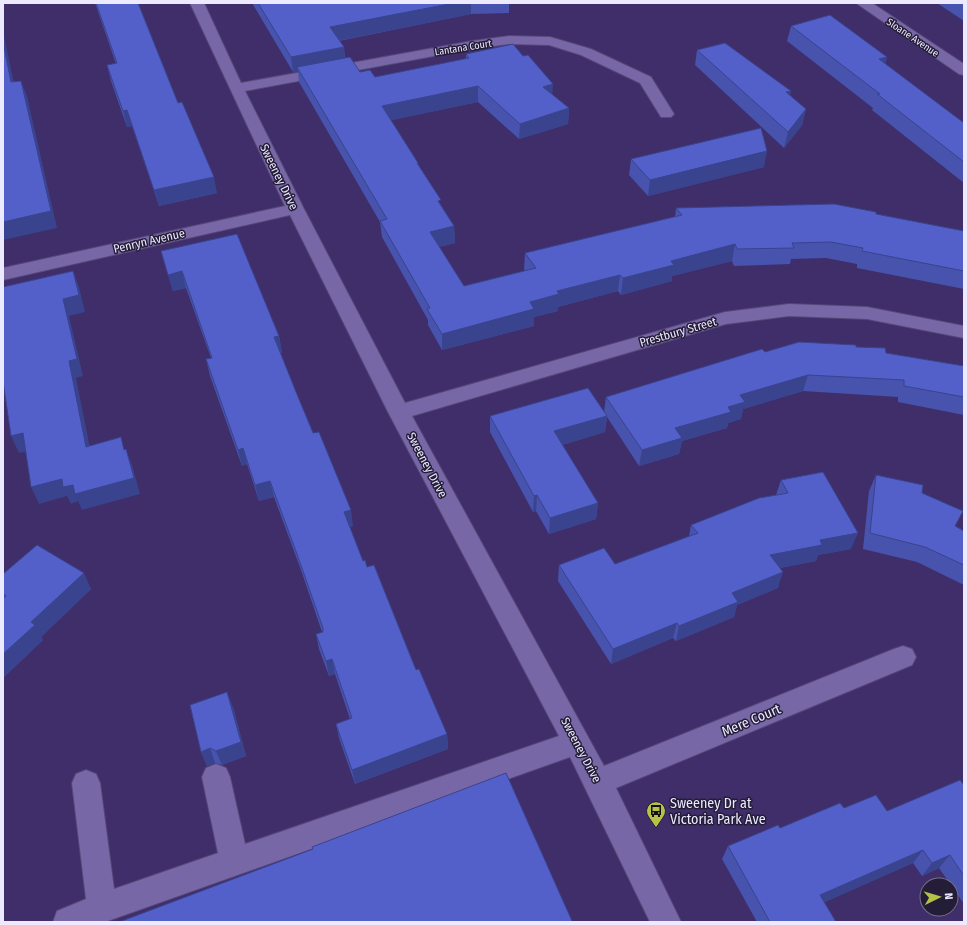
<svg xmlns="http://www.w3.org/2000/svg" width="967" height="925" font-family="'Fira Sans Condensed',sans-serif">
<rect width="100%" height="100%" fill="#3f2e69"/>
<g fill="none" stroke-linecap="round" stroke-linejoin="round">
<defs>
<g id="minor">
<path d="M190,3H204L241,83L472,41L509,36L550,37L591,49L651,77L674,114L671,117H661L640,83L581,55L549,45L509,44L472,49L245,91L304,209L405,403L725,312L789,304L867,307L964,326V338L867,319L789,316L726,324L412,416L604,766L894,649L903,646L912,649L916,657L912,665L616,788L681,922H650L570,757L105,922H53L57,911L86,899L72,783L76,774L86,770L96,774L100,783L114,889L218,853L202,777L206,768L216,764L226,768L230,777L245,844L559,736L388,412L290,215L3,280V268L285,206Z"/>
<path d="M856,3H872L964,64V75L959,74Z"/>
</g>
</defs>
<!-- minor casing -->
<use href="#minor" stroke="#574677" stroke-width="2"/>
<!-- minor -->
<use href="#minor" fill="#7767a7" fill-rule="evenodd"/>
</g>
<!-- wall -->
<g fill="#4753ad">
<path d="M95,3H138L178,103L217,193L159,206L132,126L127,127L111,81L107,65L116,64Z"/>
<path d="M252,3H509V13L471,14L339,41L344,47L345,58L360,72L375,77L466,59V54L553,95L569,108L568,124L519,139L478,102L391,120L418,163L419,166L441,205L454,226L455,243L439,247L464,286L525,271L524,269L525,253L675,217L676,208L876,214L964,231V289L857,268V264L826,258L791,259L790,264L734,266L732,261L672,276V281L621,295L618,291L558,307V311L534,317V326L442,350L428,325V320L382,237L380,222L299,82L298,71L293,72Z"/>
<path d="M937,3H964V21Z"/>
<path d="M791,26L887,57L885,64L964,123V183L872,110L873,108L787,41Z"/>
<path d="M697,50L790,96L806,109L802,125L784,148L695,65Z"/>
<path d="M631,159L764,167L648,196L629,175Z"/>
<path d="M161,251L279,336L282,353H280L296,392L353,526L350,527L363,561L367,567L447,734L448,749L355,784L339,738L336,724L350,719L335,674L329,676L319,649L316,634L322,632L301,570L274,497L259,501L247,464L242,466L210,376L206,359L211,358L186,288L173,291Z"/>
<path d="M856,347L886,353L964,366V415L898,402V397L803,391L743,409L741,419L728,423L727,428L682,441L679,454L639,466L607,417L605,432L562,445L598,503L596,519L549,534L536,511L533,512L490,432V416L604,412L606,397L765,352Z"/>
<path d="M876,475L922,493L955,526L964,531V585L917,562L863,549L869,491Z"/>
<path d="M781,480L851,549L818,555L816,561L780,568L778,588L737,605L734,617L676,641L673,638L611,664L558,581L559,565L615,564L689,536L691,525L776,495Z"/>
<path d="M3,574L91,589L41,637L43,640L3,678Z"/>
<path d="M233,707L246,756L222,765L215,763L207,766L201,752Z"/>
<path d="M964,785V904L939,868L922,876L913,863L824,902L836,922H757L722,859L728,846L780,828L844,808L887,811Z"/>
</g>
<!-- shaded-wall -->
<g fill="#3a438d">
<path d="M454,3H471V14L332,42L330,27Z"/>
<path d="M3,31L17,98L11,82L3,42Z"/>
<path d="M344,47L345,63L297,67L298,71L293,72L291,57Z"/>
<path d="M887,57L883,73L879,59Z"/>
<path d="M21,81L27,96L57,228L3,240V222Z"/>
<path d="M553,84L552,99L543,87Z"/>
<path d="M478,86V102L384,122L382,106Z"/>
<path d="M791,91L788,107L786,92Z"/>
<path d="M569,108L568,124L519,139L520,124Z"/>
<path d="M806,109L802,125L784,148L788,132Z"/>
<path d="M127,110L132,126L127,127L123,111Z"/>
<path d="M767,151L764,167L648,196L650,180Z"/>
<path d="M214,177L217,193L159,206L154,190Z"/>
<path d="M454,226L455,243L431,249L430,232Z"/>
<path d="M735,244L732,261L672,276V281L621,295L623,278L671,261Z"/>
<path d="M73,271L79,287L85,312L69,316L83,376L76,378L93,463L86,447L69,361L63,299Z"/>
<path d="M182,271L186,288L173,291L168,275Z"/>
<path d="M620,275L618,291L558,307V311L534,317V326L442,350V334L530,302L557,291Z"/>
<path d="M279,336L282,353L277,354L274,337Z"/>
<path d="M808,375L803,391L743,409L741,419L728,423L727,428L682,441L679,454L639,466L642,450L675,428L728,407L740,395Z"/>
<path d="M607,416L605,432L553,448L554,431Z"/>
<path d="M23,433L31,450L19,453L11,436Z"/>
<path d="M243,448L247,464L242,466L238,450Z"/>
<path d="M126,449L132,465L140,494L82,510L78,501L71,504L67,496L39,504L31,487L62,479Z"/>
<path d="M270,481L274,497L259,501L255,485Z"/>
<path d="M537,495L536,511L533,512L534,496Z"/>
<path d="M598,503L596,519L549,534L550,518Z"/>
<path d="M351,510L353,526L346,528L344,512Z"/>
<path d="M858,533L851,549L818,555L816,561L764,571L770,555L820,540Z"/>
<path d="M783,572L778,588L737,605L734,617L676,641L679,626L732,593Z"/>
<path d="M84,573L91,589L41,637L43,640L3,678V654L31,622Z"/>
<path d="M677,623L673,638L611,664L613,649Z"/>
<path d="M332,659L335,674L329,676L326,661Z"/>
<path d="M227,692L233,707L246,756L222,765L216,751Z"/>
<path d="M447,734L448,749L355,784L352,770Z"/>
<path d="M210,748L215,763L207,766L201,752Z"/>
<path d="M923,850L913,863L812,908L820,895Z"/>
<path d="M950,855L939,868L922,876L932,863Z"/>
</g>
<!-- building -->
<g fill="#5360c9" stroke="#3a438d">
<path d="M96,3H138L178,103L182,102L214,177L154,190L127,110L123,111L107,65L117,63Z"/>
<path d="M258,3H454L330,27L344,47L291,57Z"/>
<path d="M830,15L887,57L879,59L964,123V162L877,94H880L791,26Z"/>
<path d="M3,42L11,82L21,81L51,211L3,222Z"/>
<path d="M725,43L791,91L786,92L806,109L788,132L697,50Z"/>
<path d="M513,44L523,56L528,55L553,84L543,87L569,108L520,124L478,86L382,106L418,163H417L441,200L438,201L454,226L430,232L464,286L536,268L525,253L682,215L676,208L834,204L876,212V214L964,231V271L862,251L863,248L831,242L792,243L794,248L737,249L735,244L671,261L674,265L623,278L620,275L557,291L559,294L530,302L534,309L442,334L427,309L430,308L380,221L387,219L297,67L350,57L360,72L370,70L375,77L469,58L466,54Z"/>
<path d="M761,128L767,151L650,180L631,159Z"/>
<path d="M237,234L279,336L274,337L296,392L313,433L319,432L351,510L344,512L363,561L365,560L367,567L374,565L416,670L419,669L447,734L352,770L336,724L352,718L332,659L326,661L316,634L323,632V628L297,554L270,481L255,485L243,448L238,450L206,359L212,358L182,271L168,275L161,251Z"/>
<path d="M73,271L79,295L63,299L77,359L69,361L86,447L121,437L124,450L126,449L134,478L75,494L73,485L63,487L62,479L31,487L23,433L11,436L3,381V287Z"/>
<path d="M799,342L856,345V347L885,348L886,353L964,366V397L904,386V380L808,375L740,395L745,402L728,407L731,412L675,428L682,438L642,450L606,397L762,349L765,352Z"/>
<path d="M588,388L607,416L554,431L598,503L550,518L537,495L534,496L490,416Z"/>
<path d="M823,472L858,533L820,540L822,545L770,555L783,572L732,593L738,602L679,626L677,623L613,649L559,565L604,548L615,564L698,533L691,525L759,498L788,493L781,480Z"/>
<path d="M876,475L923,485L922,493L963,511L955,526L964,531V565L925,547L870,533Z"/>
<path d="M37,545L84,573L31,622L35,625L3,654V599L6,596L3,594V574Z"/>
<path d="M227,692L241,742L216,751L210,748L201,752L190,705Z"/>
<path d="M506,773L572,921L569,922H119L313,849L312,847Z"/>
<path d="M960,780L964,785V876L950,855L932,863L923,850L820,895L836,922H770L728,846L778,825L780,828L840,803L844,808L876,795L887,811Z"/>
</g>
<!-- icons -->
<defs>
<symbol id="bus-pin" viewBox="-11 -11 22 30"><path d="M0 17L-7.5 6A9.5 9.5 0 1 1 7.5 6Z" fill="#b6c148" stroke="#241d37"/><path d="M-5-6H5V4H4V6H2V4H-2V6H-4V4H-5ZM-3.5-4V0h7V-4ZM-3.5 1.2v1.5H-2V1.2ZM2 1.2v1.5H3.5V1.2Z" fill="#111"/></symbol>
</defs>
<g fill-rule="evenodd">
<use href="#bus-pin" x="645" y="800" width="22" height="30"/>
</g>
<g text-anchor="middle" stroke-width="3" stroke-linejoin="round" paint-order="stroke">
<!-- far-street labels -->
<g font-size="10" fill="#ede9ff" stroke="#241d37">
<text transform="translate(913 37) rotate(34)" y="4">Sloane Avenue</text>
<text transform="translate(463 47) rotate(-9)" y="4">Lantana Court</text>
</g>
<!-- street labels -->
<g font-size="12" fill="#ede9ff" stroke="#241d37">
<text transform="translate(279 177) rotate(64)" y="4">Sweeney Drive</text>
<text transform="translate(149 241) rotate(-13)" y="4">Penryn Avenue</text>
<text transform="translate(678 332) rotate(-16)" y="4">Prestbury Street</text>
<text transform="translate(427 465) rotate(62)" y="4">Sweeney Drive</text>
<text transform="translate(581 750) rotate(62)" y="4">Sweeney Drive</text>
</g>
<!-- near-street labels -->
<g font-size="14" fill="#ede9ff" stroke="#241d37">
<text transform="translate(751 720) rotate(-23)" y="5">Mere Court</text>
</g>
<!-- near-poi labels -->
<g font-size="14" fill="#ede9ff" stroke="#241d37" text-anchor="start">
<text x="670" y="808">Sweeney Dr at<tspan x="670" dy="16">Victoria Park Ave</tspan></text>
</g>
</g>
<!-- border -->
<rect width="967" height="925" fill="none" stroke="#ede9ff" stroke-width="8"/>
<!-- north arrow -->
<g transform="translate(939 897) rotate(85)"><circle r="19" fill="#241d37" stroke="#746f87"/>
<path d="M0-3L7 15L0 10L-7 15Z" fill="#b6c148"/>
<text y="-6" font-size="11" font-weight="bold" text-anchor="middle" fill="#ede9ff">N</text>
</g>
</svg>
